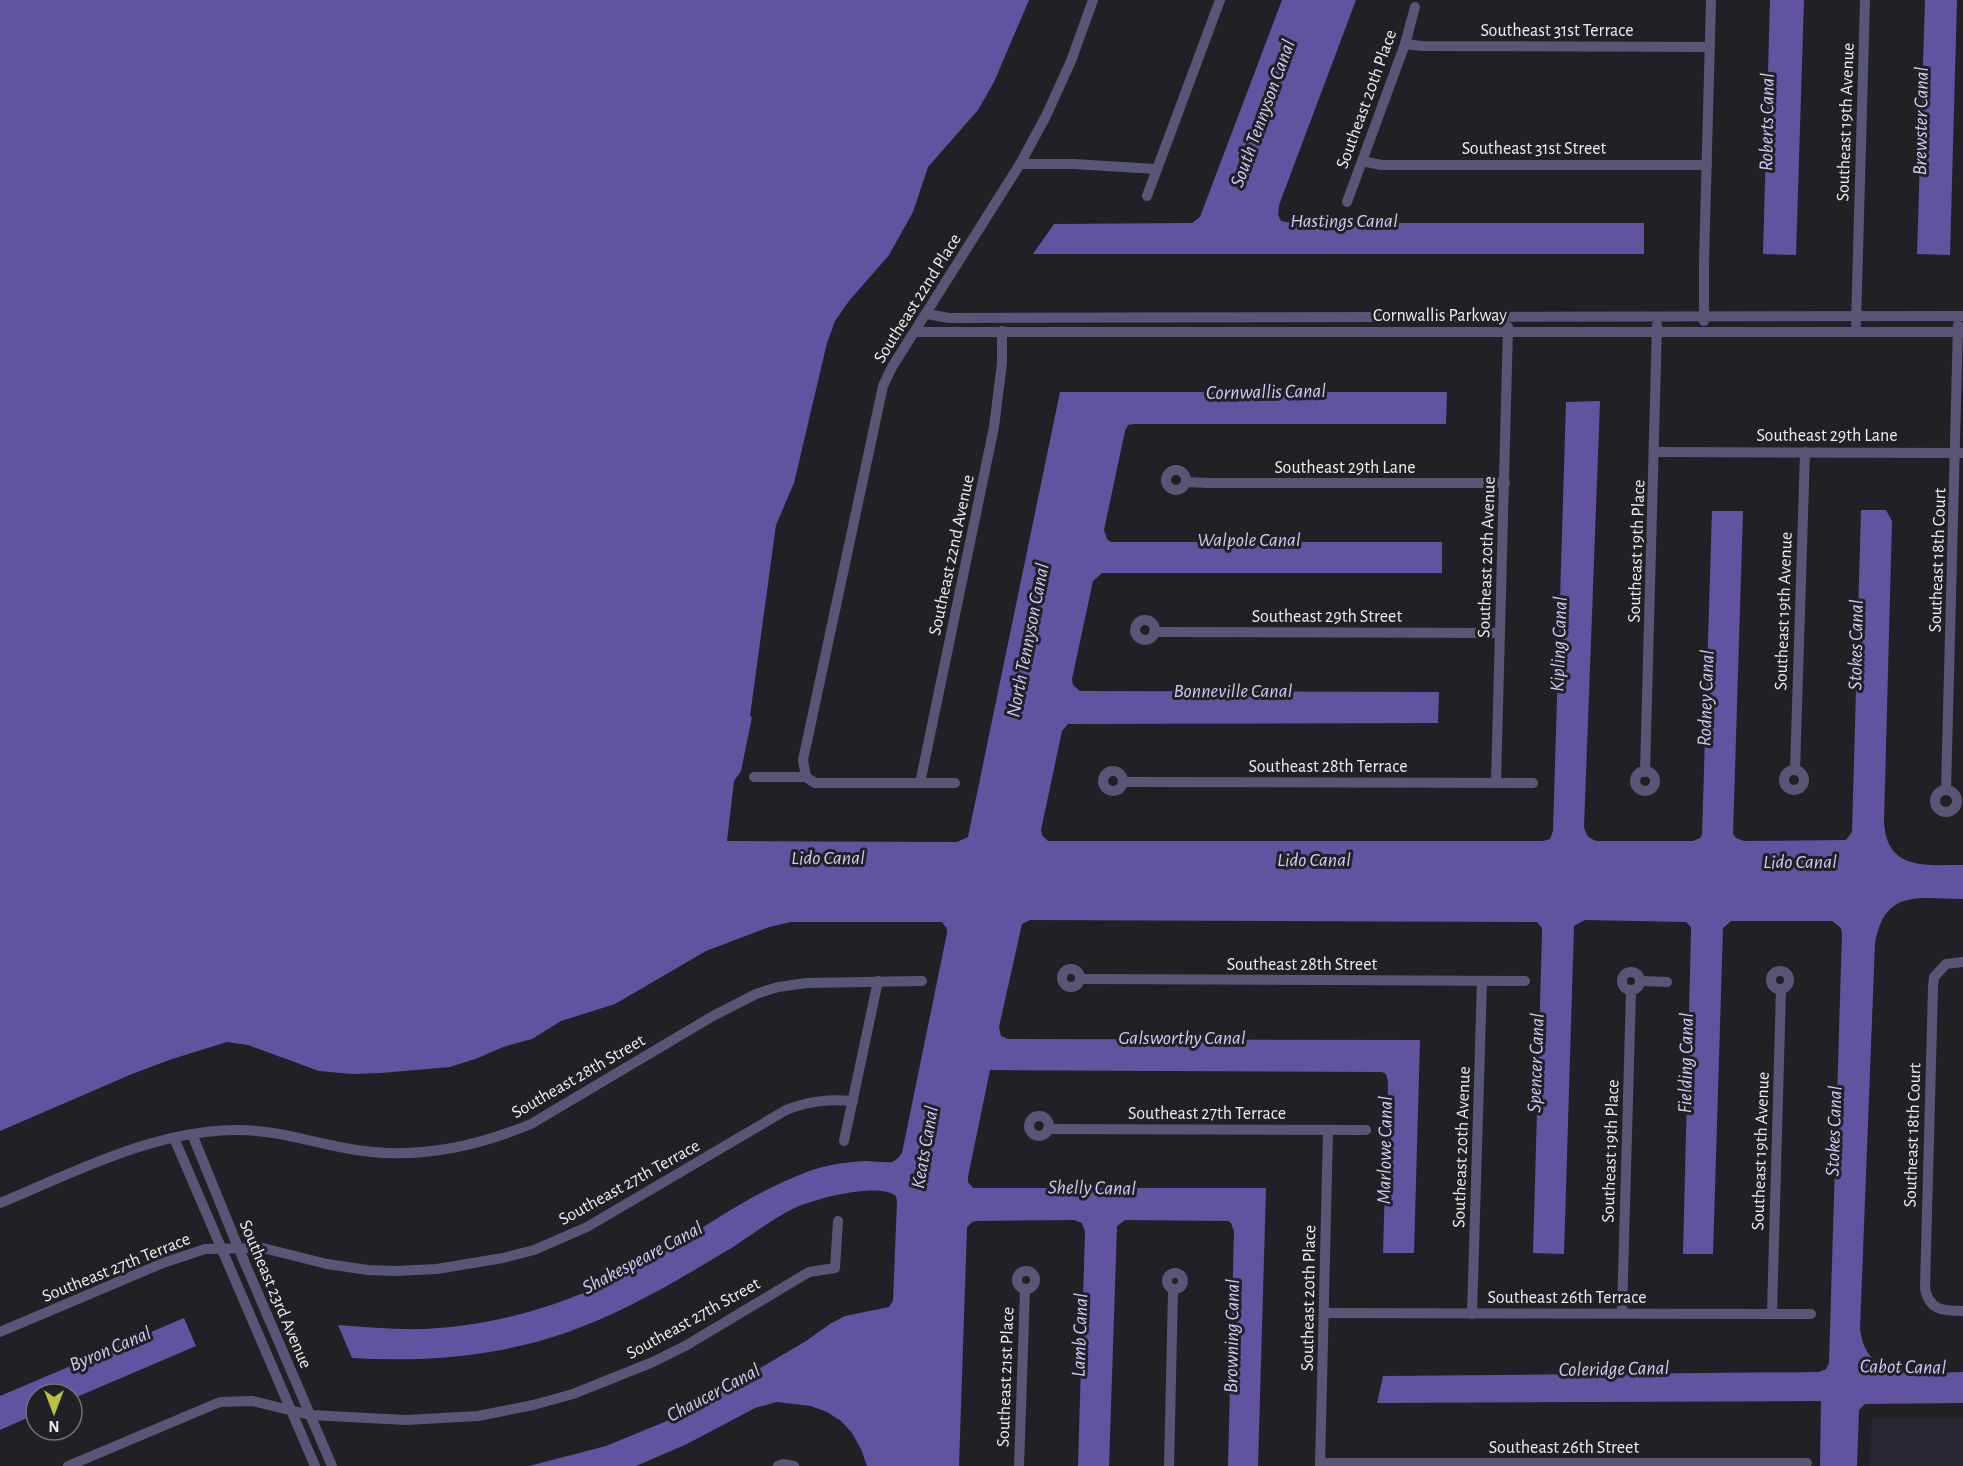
<svg xmlns="http://www.w3.org/2000/svg" width="1963" height="1466" font-family="'Alegreya Sans',sans-serif">
<rect width="100%" height="100%" fill="#212125"/>
<!-- built -->
<path fill="#282731" d="M1872,1417H1963V1466H1869Z"/>
<!-- water -->
<g fill="#6253a0">
<path d="M0,0H1029L994,82L978,110L928,167L913,212L889,255L849,301L835,321L827,343L794,483L776,525L750,716L752,717L741,771L734,781L727,841L957,842L968,837L1060,392H1447L1446,424H1133L1128,425L1125,431L1104,530L1107,539L1111,542H1442V573H1102L1093,581L1072,679L1073,685L1080,691L1439,692L1438,723L1068,724L1062,731L1041,830L1042,835L1048,841H1543L1550,839L1553,831L1566,402L1600,401L1584,827C1586,835 1589,839 1597,841H1693L1700,838L1702,835L1712,511H1743L1733,834L1736,838L1744,841L1846,840L1852,832L1861,510H1886L1892,521L1884,821C1886,871 1925,865 1963,865V899C1919,899 1885,888 1875,943L1860,1329C1867,1385 1921,1372 1963,1372V1403L1865,1404L1859,1410L1857,1466H1820L1821,1401L1377,1403L1383,1376L1819,1372L1826,1369L1829,1363L1842,933L1841,928L1832,921H1731L1723,928L1713,1254H1683L1691,933V927L1686,922L1585,920L1574,926L1564,1254L1533,1253L1542,933V928L1537,922L1030,920L1022,924L999,1027L1001,1036L1008,1039L1420,1040L1414,1253H1383L1388,1082L1386,1074L1382,1072L990,1070L968,1177V1182L973,1188H1266L1258,1466H1228L1234,1231L1231,1223L1228,1221L1125,1220L1117,1226L1109,1466H1078L1085,1232L1082,1223L1074,1220L976,1221L972,1222L967,1227L959,1466H867L861,1449L852,1433L841,1421L827,1412L811,1406L777,1402L755,1408L687,1444L636,1466H529L606,1446L679,1416L806,1341L830,1324L845,1316L889,1307L893,1301L897,1201L896,1196C879,1182 819,1198 799,1206C778,1215 753,1234 733,1247C680,1279 627,1311 568,1332C497,1357 426,1362 352,1358L338,1325C367,1327 396,1330 424,1329C501,1325 574,1303 641,1265C696,1234 747,1194 807,1172C825,1165 846,1162 865,1161C874,1161 884,1163 892,1162C897,1160 899,1157 902,1153L947,933V929L942,922H791L769,927L706,951L615,1004L561,1021L532,1039L503,1047L478,1058L450,1067L381,1073L352,1074L319,1071L248,1045L227,1042L169,1060L132,1074L0,1131Z"/>
<path d="M1282,0H1356L1279,205L1278,215L1281,221L1291,223H1644V254H1033L1054,224L1187,223H1192L1200,217Z"/>
<path d="M1770,0H1804L1796,255L1763,254Z"/>
<path d="M1925,0H1957L1950,255L1917,254Z"/>
<path d="M184,1318L196,1346L72,1399V1394H36V1414L0,1430V1396Z"/>
</g>
<g fill="none" stroke-linecap="round" stroke-linejoin="round">
<!-- minor -->
<g stroke="#595576" stroke-width="10">
<path d="M1405,44L1422,46L1710,47"/>
<path d="M1362,161L1381,165H1707"/>
<path d="M1020,164H1073L1156,169"/>
<path d="M1147,196L1220,0"/>
<path d="M1347,202L1405,44L1415,7"/>
<path d="M927,314L949,318L1963,316"/>
<path d="M1704,321V262L1711,0"/>
<path d="M1856,324L1865,0"/>
<path d="M916,332H1963"/>
<path d="M1655,452L1963,453"/>
<circle cx="1176" cy="480" r="10"/>
<path d="M1186,482L1208,483H1505"/>
<circle cx="1145" cy="630" r="10"/>
<path d="M1154,632L1500,633"/>
<circle cx="1794" cy="780" r="10"/>
<path d="M1795,770L1805,452"/>
<circle cx="1645" cy="781" r="10"/>
<circle cx="1113" cy="781" r="10"/>
<path d="M1645,772L1657,325"/>
<path d="M754,777H806L815,783H955"/>
<path d="M806,777L803,760L883,386L892,367L1020,164L1046,116L1071,61L1093,0"/>
<path d="M1123,782L1533,783"/>
<path d="M920,783L994,427L1002,363V331"/>
<path d="M1496,783L1508,327"/>
<circle cx="1946" cy="801" r="11"/>
<path d="M1946,790L1958,325"/>
<path d="M1963,962L1946,964L1934,977L1933,987L1925,1288C1929,1310 1942,1311 1963,1311"/>
<circle cx="1071" cy="978" r="9"/>
<circle cx="1780" cy="980" r="9"/>
<circle cx="1631" cy="981" r="9"/>
<path d="M1080,979L1525,981"/>
<path d="M1641,981L1667,982"/>
<circle cx="1039" cy="1126" r="10"/>
<path d="M1048,1129L1366,1130"/>
<path d="M192,1134L238,1247L332,1466"/>
<path d="M174,1138L315,1466"/>
<path d="M844,1141L878,981"/>
<path d="M0,1203C75,1172 150,1132 233,1130C271,1129 307,1141 345,1148C408,1161 473,1148 531,1124L713,1016L756,994L778,987L807,983L922,981"/>
<circle cx="1026" cy="1280" r="9"/>
<circle cx="1175" cy="1281" r="8"/>
<path d="M1324,1313L1811,1314"/>
<path d="M1622,1313L1631,991"/>
<path d="M1772,1313L1781,989"/>
<path d="M1472,1314L1482,981"/>
<path d="M0,1332L163,1263L205,1249L263,1248L327,1264L368,1270L395,1271L437,1269L503,1258L534,1250L587,1227L786,1110C809,1101 828,1099 853,1101"/>
<path d="M1320,1463H1807"/>
<path d="M68,1466L220,1402L253,1401L310,1415L406,1420L478,1416L533,1405L573,1394L653,1362L687,1345L809,1272L835,1268L838,1221"/>
<path d="M778,1466L783,1464L794,1466"/>
<path d="M1019,1466L1025,1290"/>
<path d="M1169,1466L1173,1290"/>
<path d="M1320,1466L1328,1130"/>
</g>
</g>
<g text-anchor="middle" stroke-width="6" stroke-linejoin="round" paint-order="stroke">
<!-- street labels -->
<g font-size="18" fill="#ededf0" stroke="#212125">
<text x="1557" y="36">Southeast 31st Terrace</text>
<text transform="translate(1366 99) rotate(-70)" y="6">Southeast 20th Place</text>
<text transform="translate(1845 122) rotate(-88)" y="6">Southeast 19th Avenue</text>
<text x="1534" y="154">Southeast 31st Street</text>
<text transform="translate(917 298) rotate(-58)" y="6">Southeast 22nd Place</text>
<text x="1440" y="321">Cornwallis Parkway</text>
<text x="1827" y="441">Southeast 29th Lane</text>
<text x="1345" y="473">Southeast 29th Lane</text>
<text transform="translate(1636 551) rotate(-88)" y="6">Southeast 19th Place</text>
<text transform="translate(951 555) rotate(-78)" y="6">Southeast 22nd Avenue</text>
<text transform="translate(1486 557) rotate(-88)" y="6">Southeast 20th Avenue</text>
<text transform="translate(1937 560) rotate(-88)" y="6">Southeast 18th Court</text>
<text transform="translate(1783 611) rotate(-88)" y="6">Southeast 19th Avenue</text>
<text x="1327" y="622">Southeast 29th Street</text>
<text x="1328" y="772">Southeast 28th Terrace</text>
<text x="1302" y="970">Southeast 28th Street</text>
<text transform="translate(578 1076) rotate(-30)" y="6">Southeast 28th Street</text>
<text x="1207" y="1119">Southeast 27th Terrace</text>
<text transform="translate(1912 1135) rotate(-88)" y="6">Southeast 18th Court</text>
<text transform="translate(1461 1147) rotate(-88)" y="6">Southeast 20th Avenue</text>
<text transform="translate(1610 1151) rotate(-88)" y="6">Southeast 19th Place</text>
<text transform="translate(1760 1151) rotate(-88)" y="6">Southeast 19th Avenue</text>
<text transform="translate(629 1182) rotate(-29)" y="6">Southeast 27th Terrace</text>
<text transform="translate(116 1267) rotate(-22)" y="6">Southeast 27th Terrace</text>
<text transform="translate(276 1294) rotate(67)" y="6">Southeast 23rd Avenue</text>
<text x="1567" y="1303">Southeast 26th Terrace</text>
<text transform="translate(1308 1298) rotate(-89)" y="6">Southeast 20th Place</text>
<text transform="translate(693 1318) rotate(-29)" y="6">Southeast 27th Street</text>
<text transform="translate(1005 1377) rotate(-88)" y="6">Southeast 21st Place</text>
<text x="1564" y="1453">Southeast 26th Street</text>
</g>
<!-- water labels -->
<g font-size="20" font-style="italic" fill="#d0cbf7" stroke="#212125">
<text transform="translate(1262 113) rotate(-70)" y="7">South Tennyson Canal</text>
<text transform="translate(1920 121) rotate(-89)" y="7">Brewster Canal</text>
<text transform="translate(1766 122) rotate(-89)" y="7">Roberts Canal</text>
<text x="1344" y="227">Hastings Canal</text>
<text transform="translate(1266 391) rotate(-1)" y="7">Cornwallis Canal</text>
<text x="1249" y="546">Walpole Canal</text>
<text transform="translate(1027 640) rotate(-79)" y="7">North Tennyson Canal</text>
<text transform="translate(1558 644) rotate(-88)" y="7">Kipling Canal</text>
<text transform="translate(1855 645) rotate(-89)" y="7">Stokes Canal</text>
<text x="1233" y="697">Bonneville Canal</text>
<text transform="translate(1705 698) rotate(-88)" y="7">Rodney Canal</text>
<text x="828" y="864">Lido Canal</text>
<text x="1314" y="866">Lido Canal</text>
<text x="1800" y="868">Lido Canal</text>
<text x="1182" y="1044">Galsworthy Canal</text>
<text transform="translate(1535 1063) rotate(-88)" y="7">Spencer Canal</text>
<text transform="translate(1685 1063) rotate(-89)" y="7">Fielding Canal</text>
<text transform="translate(1833 1131) rotate(-88)" y="7">Stokes Canal</text>
<text transform="translate(924 1147) rotate(-80)" y="7">Keats Canal</text>
<text transform="translate(1384 1150) rotate(-89)" y="7">Marlowe Canal</text>
<text transform="translate(1092 1187) rotate(1)" y="7">Shelly Canal</text>
<text transform="translate(642 1257) rotate(-28)" y="7">Shakespeare Canal</text>
<text transform="translate(1079 1335) rotate(-88)" y="7">Lamb Canal</text>
<text transform="translate(1231 1336) rotate(-89)" y="7">Browning Canal</text>
<text transform="translate(110 1348) rotate(-23)" y="7">Byron Canal</text>
<text transform="translate(1903 1366) rotate(1)" y="7">Cabot Canal</text>
<text transform="translate(1614 1368) rotate(-1)" y="7">Coleridge Canal</text>
<text transform="translate(713 1392) rotate(-28)" y="7">Chaucer Canal</text>
</g>
</g>
<!-- north arrow -->
<g transform="translate(54 1412) rotate(180)"><circle r="28" fill="#212125" stroke="#737376" stroke-width="1.5"/>
<path d="M0-4.5L10 22L0 15L-10 22Z" fill="#bdbf43"/>
<text y="-9" font-size="16" font-weight="bold" text-anchor="middle" fill="#ededf0">N</text>
</g>
</svg>
